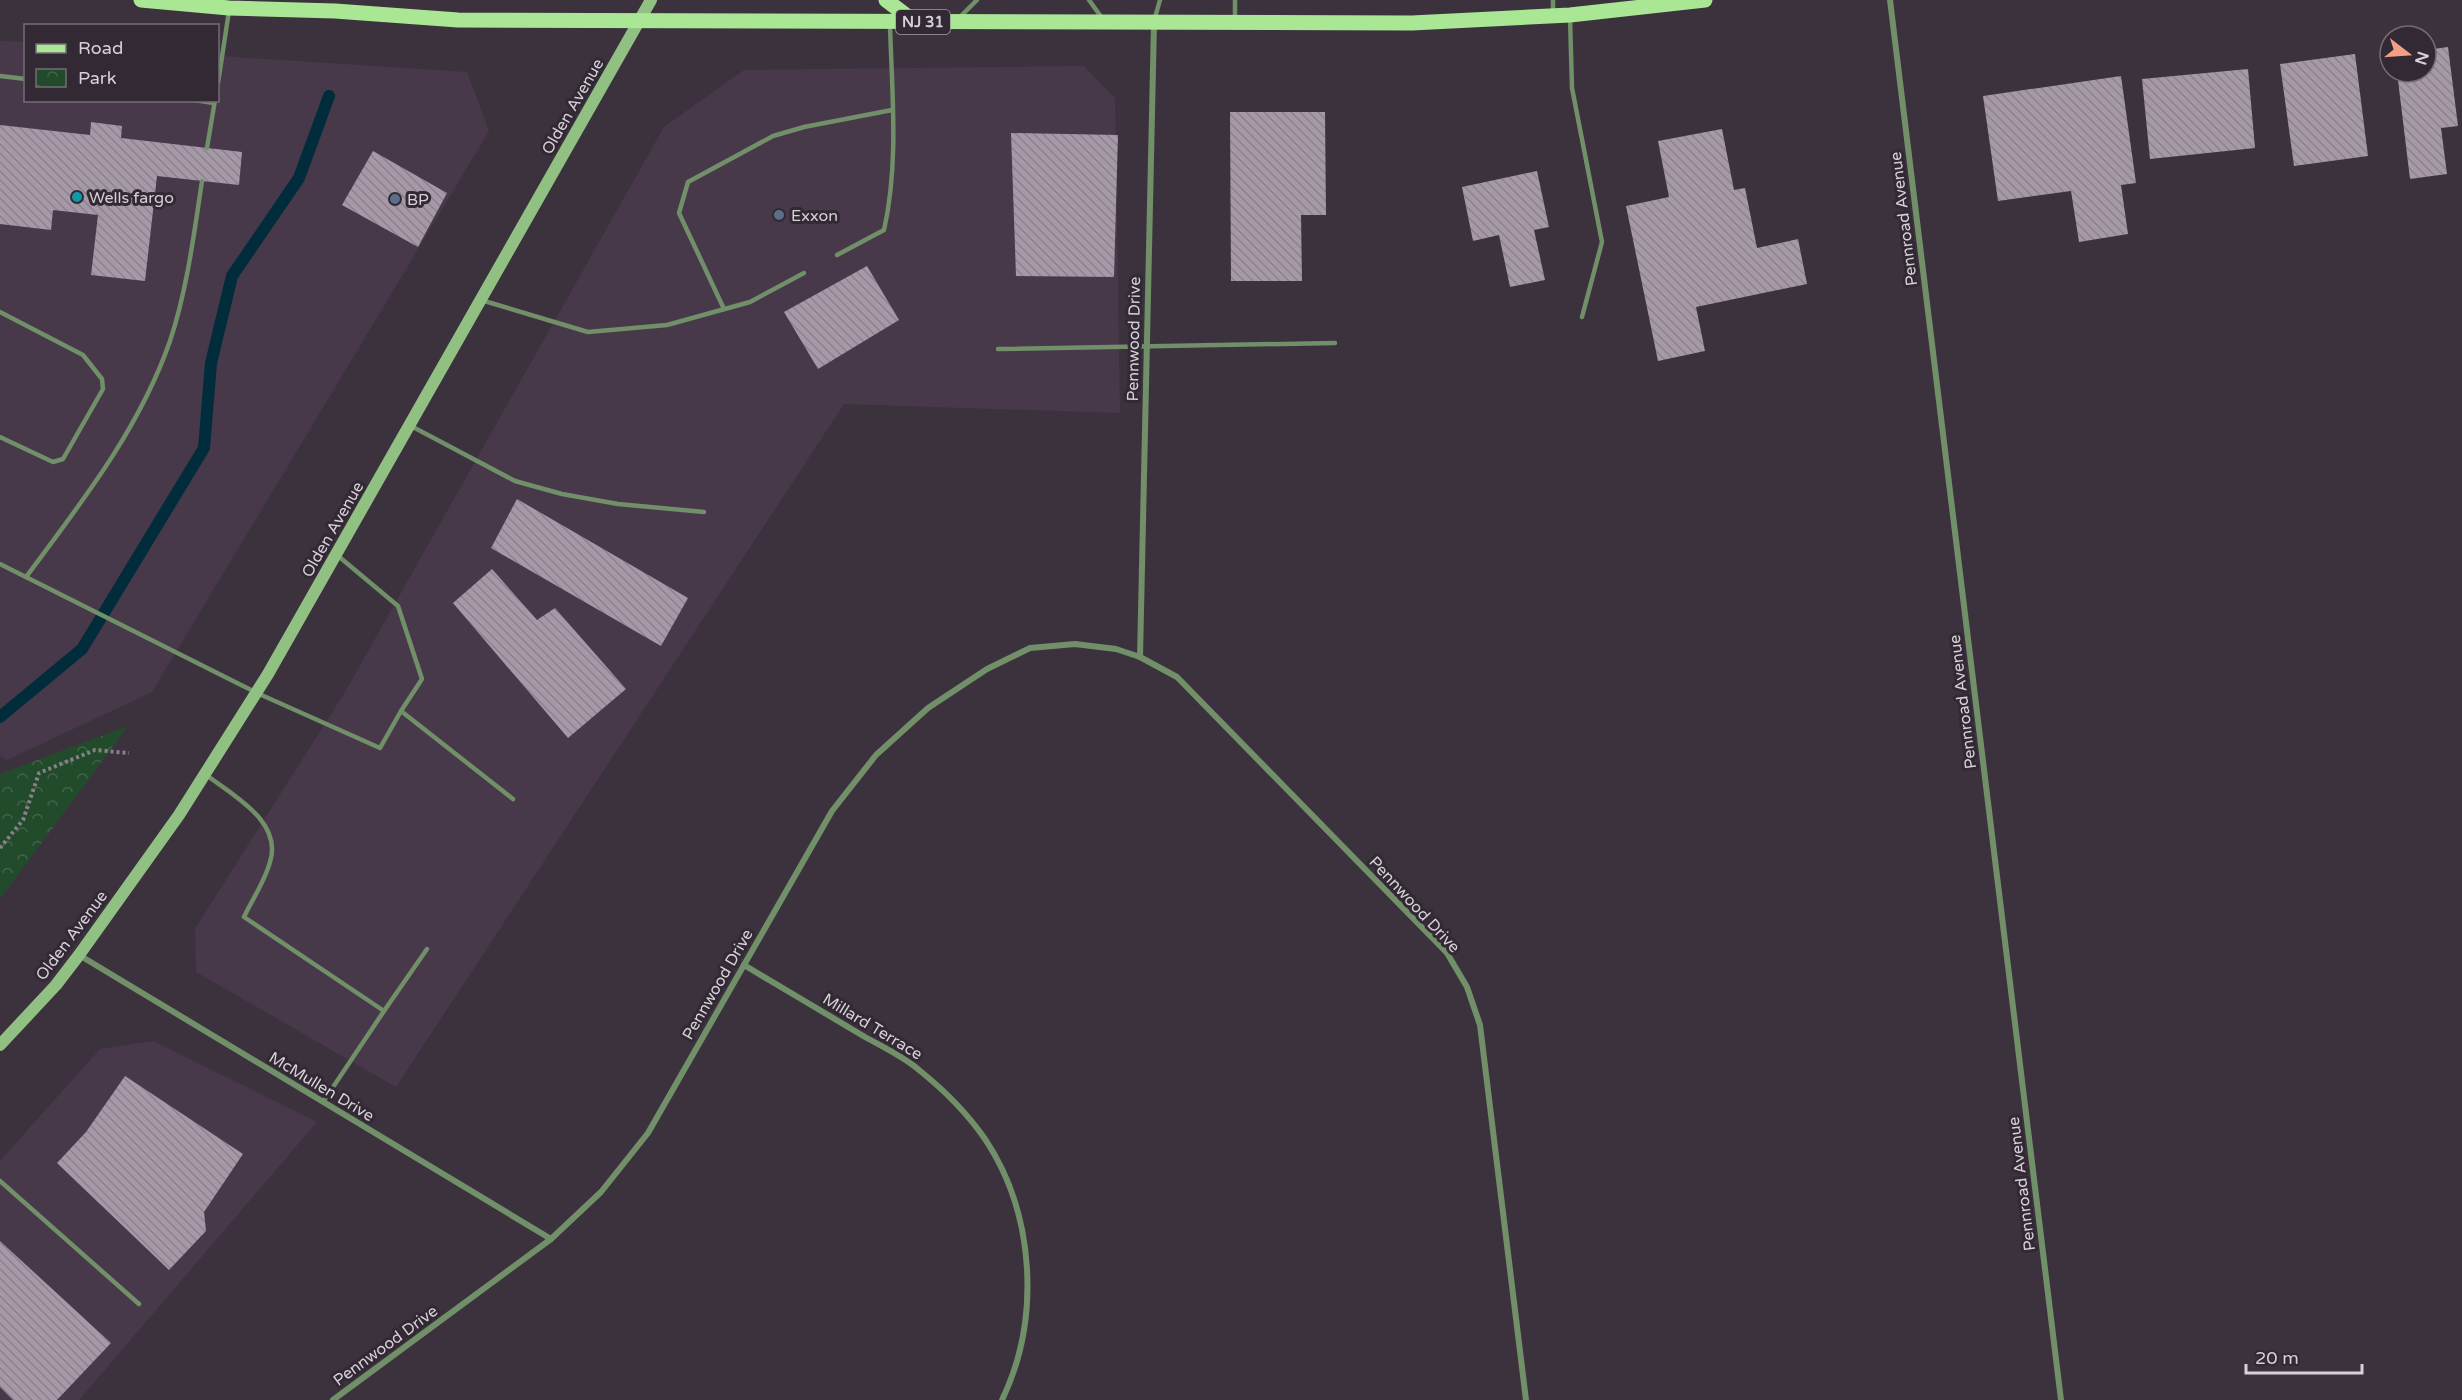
<svg xmlns="http://www.w3.org/2000/svg" width="2462" height="1400" font-family="'Varela Round',sans-serif">
<defs>
<pattern id="park-crowns" width="20" height="18" patternUnits="userSpaceOnUse" patternTransform="scale(1.5)"><rect width="20" height="18" fill="#224b2b"/><path d="M2 6a3 3 0 1 1 6 0M12 15a3 3 0 1 1 6 0" fill="none" stroke="#416449"/></pattern>
<pattern id="building-back-hatch" width="6" height="6" patternUnits="userSpaceOnUse" patternTransform="scale(1.5)"><rect width="6" height="6" fill="#a599a7"/><path d="M-1 5l2 2M0 0l6 6M5-1l2 2" fill="none" stroke="#8c828d"/></pattern>
</defs>
<rect width="100%" height="100%" fill="#3c323e"/>
<!-- built -->
<g fill="#47394a">
<path d="M0,41L25,42L26,100H218V56L467,72L489,131L152,692L7,760L0,756Z"/>
<path d="M1084,66L1115,98L1120,413L844,404L396,1087L196,972L195,929L345,692L664,127L744,70Z"/>
<path d="M153,1041L317,1122L79,1400H0V1161L100,1049Z"/>
</g>
<!-- park -->
<path fill="url(#park-crowns)" d="M128,726L0,899V774Z"/>
<g fill="none" stroke-linecap="round" stroke-linejoin="round">
<!-- stream -->
<path stroke="#002c3b" stroke-width="12" d="M0,717L82,649L204,448L211,363L232,276L299,178L329,96"/>
</g>
<!-- building -->
<g fill="url(#building-back-hatch)">
<path d="M2448,47L2458,126L2441,128L2447,174L2410,179L2397,72H2426V50Z"/>
<path d="M2355,54L2368,156L2294,166L2280,64Z"/>
<path d="M2248,69L2255,148L2150,159L2142,79Z"/>
<path d="M2121,76L2136,183L2121,185L2128,234L2079,242L2071,191L1998,201L1983,96Z"/>
<path d="M1230,112H1325L1326,215H1301L1302,281H1231Z"/>
<path d="M91,122L122,126L121,138L242,152L239,185L157,176L145,281L91,275L98,215L53,210L51,230L0,224V125L90,135Z"/>
<path d="M1722,129L1734,190L1745,188L1757,248L1798,239L1807,284L1696,307L1705,351L1658,361L1626,206L1669,197L1658,141Z"/>
<path d="M1011,133L1118,135L1114,277L1016,276Z"/>
<path d="M373,151L447,193L418,247L342,205Z"/>
<path d="M1537,171L1549,227L1534,230L1545,280L1510,287L1499,235L1473,241L1462,187Z"/>
<path d="M867,266L899,320L818,369L784,312Z"/>
<path d="M517,499L688,598L661,646L491,548Z"/>
<path d="M492,569L537,620L555,608L626,689L568,738L453,603Z"/>
<path d="M125,1076L243,1154L204,1212L206,1231L169,1270L57,1163L86,1132Z"/>
<path d="M0,1241L111,1343L57,1400H13L0,1387Z"/>
</g>
<g fill="none" stroke-linecap="round" stroke-linejoin="round">
<!-- path -->
<path stroke="#888089" stroke-width="4" stroke-dasharray="3 3" stroke-linecap="butt" d="M0,848L23,820L39,773L95,750L129,753"/>
<!-- service -->
<g stroke="#718f68" stroke-width="4.5">
<path d="M1089,0L1102,18"/>
<path d="M1235,0V20"/>
<path d="M1553,0V13"/>
<path d="M960,17L977,0"/>
<path d="M1570,18L1572,88L1602,242L1582,317"/>
<path d="M1154,21L1160,0"/>
<path d="M0,76L26,79"/>
<path d="M218,83L229,11"/>
<path d="M194,100L214,103"/>
<path d="M207,148L215,100"/>
<path d="M837,255L884,230C899,164 892,93 890,26"/>
<path d="M481,300L588,332L667,325L750,302L804,273"/>
<path d="M724,309L679,213L688,182L773,136L804,127L892,110"/>
<path d="M0,312L83,355L102,379L103,389L63,459L53,462L0,437"/>
<path d="M998,349L1335,343"/>
<path d="M411,426L515,481L562,494L618,504L704,512"/>
<path d="M337,555L398,606L422,679L401,711"/>
<path d="M0,564L257,693L380,748L401,711L513,799"/>
<path d="M26,577C81,503 139,430 170,341C187,290 194,234 202,181"/>
<path d="M205,774C232,795 283,821 270,862C265,881 252,900 244,917L384,1011L323,1102"/>
<path d="M384,1011L427,949"/>
<path d="M0,1181L139,1304"/>
</g>
<!-- minor -->
<g stroke="#718f68" stroke-width="6">
<path d="M1890,0L2061,1400"/>
<path d="M1140,657L1154,23"/>
<path d="M79,955L551,1239"/>
<path d="M744,965C784,989 825,1013 865,1037C883,1047 904,1057 919,1070C944,1090 967,1113 985,1139C1035,1214 1041,1319 1002,1400"/>
<path d="M333,1400L551,1239L601,1192L648,1133L832,811L876,755L928,708L987,669L1030,648L1075,644L1116,649L1140,657L1177,677L1447,953L1467,987L1480,1025L1526,1400"/>
</g>
<!-- secondary -->
<path stroke="#91c182" stroke-width="12" d="M0,1045L56,985L79,955L179,815L268,674L651,0"/>
<!-- primary -->
<g stroke="#aae795" stroke-width="15">
<path d="M141,0L229,8L335,11L458,20L1412,23L1570,15L1705,0"/>
<path d="M886,0L915,22"/>
</g>
</g>
<!-- markers -->
<circle fill="#0f9aa8" stroke="#322934" stroke-width="2" cx="77" cy="197" r="6"/>
<g fill="#5c6f8a" stroke="#322934" stroke-width="2">
<circle cx="395" cy="199" r="6"/>
<circle cx="779" cy="215" r="6"/>
</g>
<g text-anchor="middle" stroke-width="6" stroke-linejoin="round" paint-order="stroke">
<!-- shield labels -->
<rect fill="#322934" stroke="#a59ea6" stroke-width="1.5" x="896" y="10" width="54" height="24" rx="4.5"/>
<g font-size="15" font-weight="bold" fill="#d6d0d7">
<text x="923" y="27">NJ 31</text>
</g>
<!-- street labels -->
<g font-size="16" fill="#d6d0d7" stroke="#322934">
<text transform="translate(572 106) rotate(-60)" y="6">Olden Avenue</text>
<text transform="translate(1903 219) rotate(-97)" y="6">Pennroad Avenue</text>
<text transform="translate(1133 339) rotate(-89)" y="6">Pennwood Drive</text>
<text transform="translate(332 529) rotate(-60)" y="6">Olden Avenue</text>
<text transform="translate(1962 702) rotate(-97)" y="6">Pennroad Avenue</text>
<text transform="translate(1415 904) rotate(47)" y="6">Pennwood Drive</text>
<text transform="translate(71 935) rotate(-53)" y="6">Olden Avenue</text>
<text transform="translate(717 984) rotate(-60)" y="6">Pennwood Drive</text>
<text transform="translate(873 1026) rotate(31)" y="6">Millard Terrace</text>
<text transform="translate(322 1086) rotate(31)" y="6">McMullen Drive</text>
<text transform="translate(2021 1184) rotate(-97)" y="6">Pennroad Avenue</text>
<text transform="translate(385 1345) rotate(-36)" y="6">Pennwood Drive</text>
</g>
<!-- poi labels -->
<g font-size="16" fill="#d6d0d7" stroke="#322934" text-anchor="start">
<text x="89" y="203">Wells fargo</text>
<text x="407" y="205">BP</text>
<text x="791" y="221">Exxon</text>
</g>
</g>
<!-- legend -->
<rect x="24" y="24" width="195" height="78" fill="#322934" stroke="#746c75" stroke-width="1.5"/>
<rect x="36" y="44" width="30" height="9" fill="#aae795" stroke="#746c75" stroke-width="1.5"/>
<text x="78" y="54" font-size="18" fill="#d6d0d7">Road</text>
<rect x="36" y="69" width="30" height="18" fill="url(#park-crowns)" stroke="#746c75" stroke-width="1.5"/>
<text x="78" y="84" font-size="18" fill="#d6d0d7">Park</text>
<!-- north arrow -->
<g transform="translate(2408 54) rotate(107)"><circle r="28" fill="#322934" stroke="#746c75" stroke-width="1.5"/>
<path d="M0-4.5L10 22L0 15L-10 22Z" fill="#f49e88"/>
<text y="-9" font-size="16" font-weight="bold" text-anchor="middle" fill="#d6d0d7">N</text>
</g>
<!-- scale -->
<path d="M2246 1364v9h116v-9" fill="none" stroke="#d6d0d7" stroke-width="3"/>
<text x="2255" y="1364" font-size="18" fill="#d6d0d7" stroke="#322934" stroke-width="4.5" paint-order="stroke">20 m</text>
</svg>
